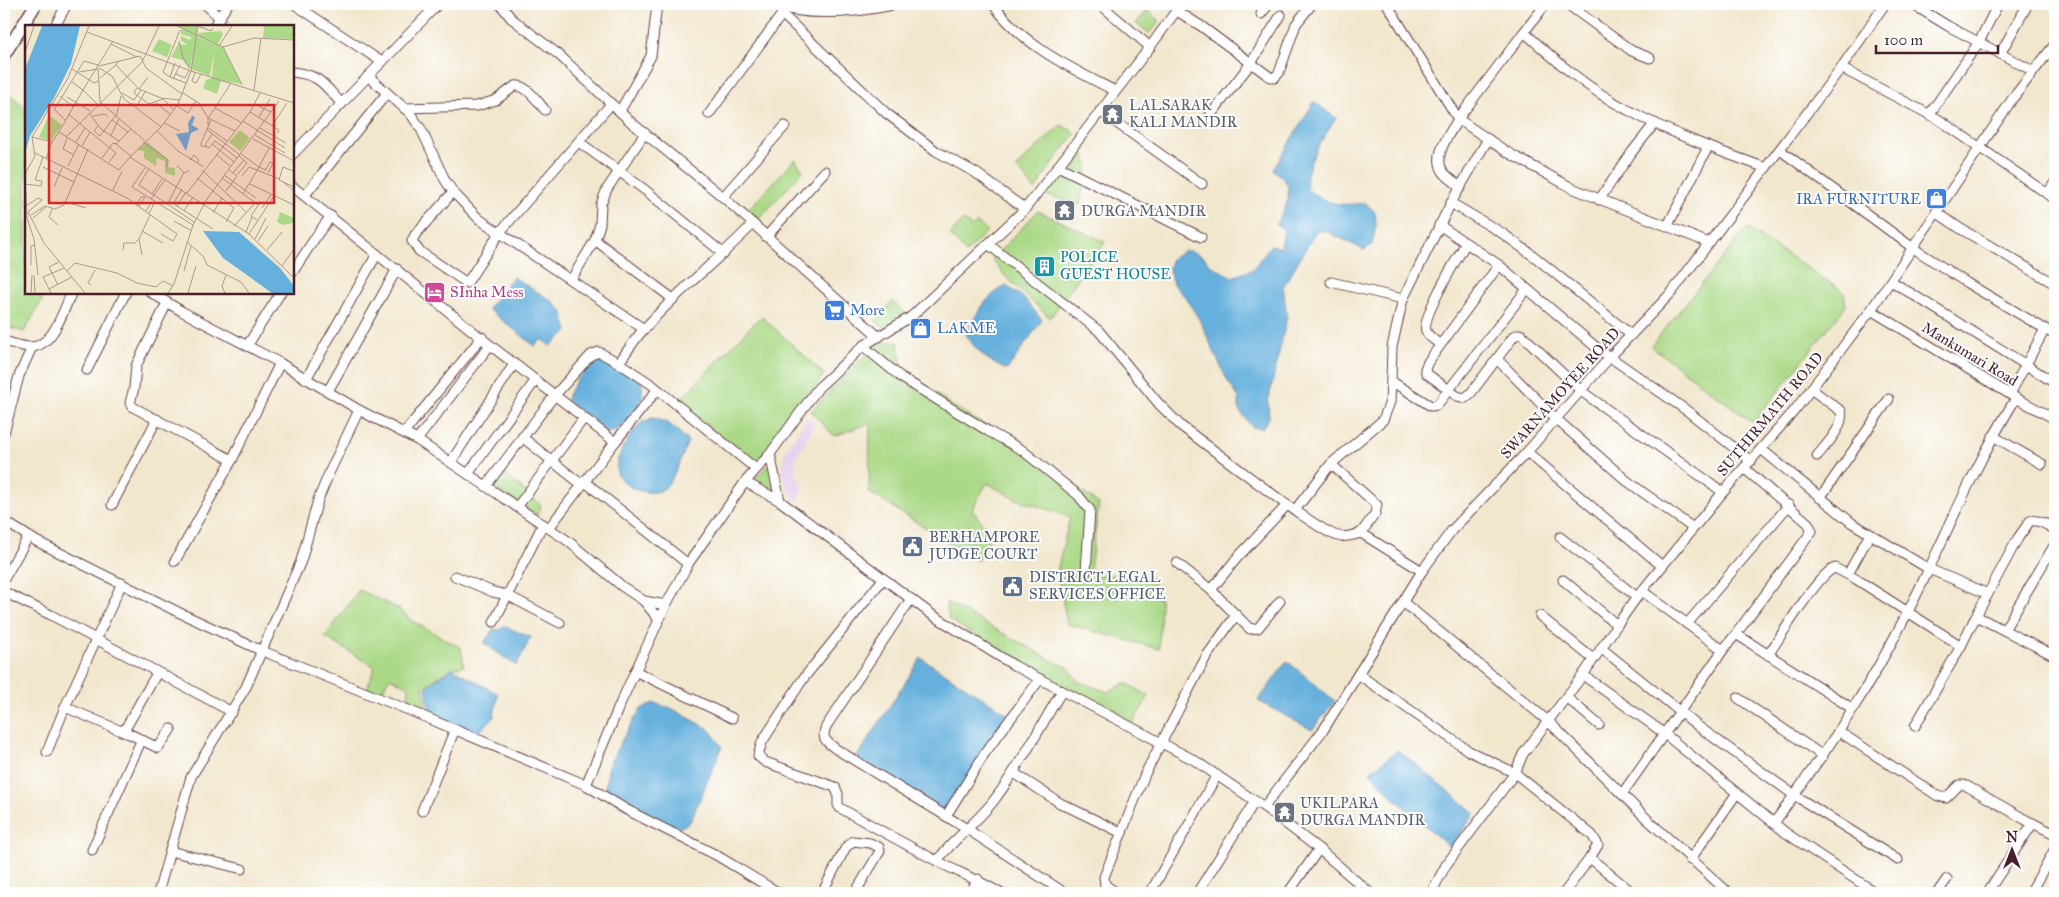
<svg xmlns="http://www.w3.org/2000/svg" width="2059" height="897" font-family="'IM FELL Great Primer',serif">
<rect width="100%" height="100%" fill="#fff"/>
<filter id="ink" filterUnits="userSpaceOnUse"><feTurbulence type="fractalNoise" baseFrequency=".02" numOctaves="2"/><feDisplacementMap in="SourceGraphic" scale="10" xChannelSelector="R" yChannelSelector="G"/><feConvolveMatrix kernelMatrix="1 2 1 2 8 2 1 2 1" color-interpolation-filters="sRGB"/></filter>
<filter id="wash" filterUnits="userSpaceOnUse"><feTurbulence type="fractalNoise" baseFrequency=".0096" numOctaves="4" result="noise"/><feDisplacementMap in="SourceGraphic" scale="20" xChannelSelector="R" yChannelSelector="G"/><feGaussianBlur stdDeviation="1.12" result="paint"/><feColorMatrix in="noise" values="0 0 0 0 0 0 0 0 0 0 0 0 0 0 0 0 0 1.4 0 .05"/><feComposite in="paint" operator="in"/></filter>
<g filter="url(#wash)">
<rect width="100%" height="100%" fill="#f1e7cd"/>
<!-- built -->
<path fill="#e8d2ef" d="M807,417L815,423L795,459L796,475L804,487L797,502L789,492L784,481L783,455Z"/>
<!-- green -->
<g fill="#abd987" stroke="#7a7c59">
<path d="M1148,10L1160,22L1149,33L1136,23Z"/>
<path d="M6,91L26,108V292L46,293L24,332L4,326V93Z"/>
<path d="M1061,125L1076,133L1054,161L1035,190L1016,167Z"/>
<path d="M1083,151L1088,165L1080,205L1046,195Z"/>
<path d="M795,159L803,171L758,220L748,210Z"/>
<path d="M1038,211L1105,242L1050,318L1005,276L992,259Z"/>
<path d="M963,220L972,227L977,223L987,231L966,253L950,235Z"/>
<path d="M1747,228L1844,292L1846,306L1753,423L1651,346Z"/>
<path d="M893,301L907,315L890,332L875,321Z"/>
<path d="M761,316L824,374L775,443L754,462L678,402Z"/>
<path d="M879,342H898L902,367L951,405L1009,439L1099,504L1090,570L1099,574L1151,578L1161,603L1159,649L1067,624L1057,571L1070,517L1016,499L987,483L972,510L992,535L977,561L869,492L870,423L834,436L811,411Z"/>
<path d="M773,461L777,497L750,483Z"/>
<path d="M503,472L541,505L537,515L491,486Z"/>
<path d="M359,590L399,609L412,621L461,648L464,666L452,668L423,687L427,713L408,705L409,687L390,677L380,694L367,688L375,667L325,637Z"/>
<path d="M946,602L1055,662L1068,667L1077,681L1108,692L1126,683L1149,696L1132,724L1017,663L949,619Z"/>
</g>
<!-- water -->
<g fill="#65b0dd" stroke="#586884">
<path d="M1314,102L1336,118C1324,138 1303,164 1307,189C1329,205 1338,206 1365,203L1375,212L1376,225L1372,245L1364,250L1326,231H1316L1283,287L1287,317L1268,402L1269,418L1262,428L1252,427L1239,410V398L1227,380L1200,321L1187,299L1173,284L1169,268L1171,260L1183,251H1190L1204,257L1210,265L1232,277L1252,270L1271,245L1281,248L1284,230L1276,224C1288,204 1298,185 1273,170Z"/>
<path d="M513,277L552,301L562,311L568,331L550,346L542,339L535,346L488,309Z"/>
<path d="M1006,286L1023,297L1042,320L1007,370C989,362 976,352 966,334C976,315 985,296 1006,286Z"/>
<path d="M604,355L641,380C648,407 630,426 605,434L566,400C574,379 587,368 604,355Z"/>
<path d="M652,418C667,419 678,431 688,441C683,454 674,481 663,489C650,498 623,488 617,473C613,460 631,431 641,423C644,421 648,420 652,418Z"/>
<path d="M503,626L531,637L516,666L484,643L493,629L500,630Z"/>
<path d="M921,658L1008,714L947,815L855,760Z"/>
<path d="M1287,661L1335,701L1312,730L1258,701Z"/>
<path d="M452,668L498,694L494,717L477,734L430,715L426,687Z"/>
<path d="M653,703L671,708L709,729L722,747L690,822L679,828H667L619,805L605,789L609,765L623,738L641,709Z"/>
<path d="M1398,750L1475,813L1450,848L1394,798L1370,772Z"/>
</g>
</g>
<g filter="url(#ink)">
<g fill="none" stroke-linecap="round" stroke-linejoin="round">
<defs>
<g id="minor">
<path d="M205,4L220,18"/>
<path d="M294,4L382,62"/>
<path d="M500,4L511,18L559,55L632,123L723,197L879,337"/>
<path d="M771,4C808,18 860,12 898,4"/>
<path d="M993,4C1023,46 1071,68 1115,91"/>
<path d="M1100,4L1150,47"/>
<path d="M1181,4L1150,47L1025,209L912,316L863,346L818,388L770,454L745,482L780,501L931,614L1015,666L1194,760L1264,807L1319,849L1370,893"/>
<path d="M1387,4L1458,119L1524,32"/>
<path d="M1546,4L1524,32C1556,61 1589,90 1628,110C1672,134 1719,151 1766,168"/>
<path d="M1567,4L1632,51L1650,58"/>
<path d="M1912,4L1948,26L2033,71"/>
<path d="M1177,11L1201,26L1270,77L1274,78L1279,73L1296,24L1312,4"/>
<path d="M782,14L886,113L936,151L976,173L1025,209"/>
<path d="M1261,14L1269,4"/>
<path d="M55,26L67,4"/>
<path d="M214,26L228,4"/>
<path d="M2000,54L2028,4"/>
<path d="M1841,68L1938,119L2055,199"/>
<path d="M292,72C321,75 323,84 342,104"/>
<path d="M368,76L410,113L421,129L445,180L453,192L479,219L644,329"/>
<path d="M404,108L477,106L496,100L515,86C526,84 538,102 545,110"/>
<path d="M620,111L651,56L657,4"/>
<path d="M1100,111L1202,184"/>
<path d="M709,114L785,10"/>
<path d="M1929,115L1979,42L1998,4"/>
<path d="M1209,117L1251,63L1281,15"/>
<path d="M1488,139L1451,203L1403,299L1392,347L1391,381L1431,406L1437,405L1527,289"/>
<path d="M579,142L645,190L724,254"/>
<path d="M1780,150L1913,248L1967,283L2055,335"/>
<path d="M292,155L438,4"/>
<path d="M1058,166L1201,237"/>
<path d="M292,186L490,345L615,442L549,528"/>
<path d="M1461,187C1456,183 1450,179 1445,174C1430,157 1450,134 1458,119L1507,152L1572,188L1709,243"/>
<path d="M453,192L415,235L412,241L419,251L467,283L500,232L611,104"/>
<path d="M2047,194L2055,182"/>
<path d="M305,195L387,93"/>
<path d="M723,197L785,126"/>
<path d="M1599,200L1632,152L1655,123"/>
<path d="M1451,203L1502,233L1535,257L1631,335"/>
<path d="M1936,212L1961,229L2055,284"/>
<path d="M753,224C718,260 678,291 644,329C635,339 627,351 619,363L651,384L756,469"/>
<path d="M1439,225L1499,265L1597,348L1686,410L1751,461"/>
<path d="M1668,225L1708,147"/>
<path d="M766,237L825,171"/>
<path d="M595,240L673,299"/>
<path d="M988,244L1099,331L1159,404L1181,426L1287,505C1300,513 1325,533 1338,536C1346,538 1354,535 1361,533L1375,514L1377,505L1331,464L1295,510"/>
<path d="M1499,265L1428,362L1425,369L1426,373L1457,396L1465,398L1471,393L1514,336L1519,334L1522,335L1581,391L1723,492L1795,410L1871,310L2013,98L2055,44"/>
<path d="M292,273L319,232L331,216"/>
<path d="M571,280L595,240L600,224L601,204L607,189L645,133"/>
<path d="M1891,281L2055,383"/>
<path d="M1331,282L1403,299"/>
<path d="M150,292L183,312L280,363L359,410L417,440L568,541L623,587L644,601L666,605L688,564L745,482"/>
<path d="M167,303L136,366L134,388L130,403L133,407L232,460"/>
<path d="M1871,310L2016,398L2055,419"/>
<path d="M4,341C12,343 22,347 31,347C54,346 63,310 72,292"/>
<path d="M1440,344C1435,341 1429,337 1426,331C1421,317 1457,259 1466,243"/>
<path d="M247,346L281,292"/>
<path d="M863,346L902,378L988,431L1022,450L1078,495L1090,510L1086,572"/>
<path d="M1497,359L1556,419L1627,481L1693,528"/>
<path d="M87,370L126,292"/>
<path d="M306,379L377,254"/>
<path d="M1811,389L1841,411C1845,426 1826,445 1817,456"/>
<path d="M328,391L397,269"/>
<path d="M2010,394L2045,329"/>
<path d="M4,433L19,376L32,347"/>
<path d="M404,433L482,337"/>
<path d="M1993,436L2042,464"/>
<path d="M522,437L581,484"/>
<path d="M417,440L490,345"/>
<path d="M615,442L657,390"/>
<path d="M1761,449L1852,523L1929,569C1906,617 1881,665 1852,710C1828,749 1801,786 1774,823"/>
<path d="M1527,452L1662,566"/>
<path d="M770,454L780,501"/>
<path d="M451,462L514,364"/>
<path d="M1331,464L1383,420L1390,402L1391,381"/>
<path d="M468,474L535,381"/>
<path d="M584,481L688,564"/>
<path d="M486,486L554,396L591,355L599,352L619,363"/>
<path d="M1820,498L1889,399"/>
<path d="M112,505L157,419"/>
<path d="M517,507L584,418"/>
<path d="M4,521L36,541L178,612L260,650L406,709L586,785L627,810L716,855L779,893"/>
<path d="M1361,533L1422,571"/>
<path d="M1560,537L1637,597"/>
<path d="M175,561L232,460L280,363"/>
<path d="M1177,563L1211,590L1250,629L1258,628L1280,601"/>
<path d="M1848,574L1870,534"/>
<path d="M455,576L493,592L507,595L560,623"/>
<path d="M4,579L28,537"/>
<path d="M883,579L803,679L762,742L758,756L765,762L835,787L838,794V805L840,808C871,825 903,843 935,860C957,872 979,880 1000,893"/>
<path d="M1563,580L1617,625"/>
<path d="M1211,590L1237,558L1287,505"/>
<path d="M4,592L51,615L232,712"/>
<path d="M1988,594L1929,569C1956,511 1982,453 2016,398"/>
<path d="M911,599L827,725C820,737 826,742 836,749L967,829L1065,893"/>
<path d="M644,601L659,620"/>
<path d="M1403,602L1548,721L1648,820L1729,893"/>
<path d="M1540,616L1593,659"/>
<path d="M1976,616L2018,538L2030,521C2039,519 2048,525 2055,530"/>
<path d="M494,622L543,524"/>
<path d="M1687,624L1789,505"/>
<path d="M2004,630L2055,544"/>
<path d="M1736,634L1812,531L1808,523L1744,468"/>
<path d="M1601,648L1699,727L1794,795L1898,860"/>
<path d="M1723,650L1736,634L1853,709"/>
<path d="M1768,655C1780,638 1819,572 1835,568L1856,579L1961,646L1976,616L2055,656"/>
<path d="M635,671L732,718"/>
<path d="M157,673L124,731L158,748L171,729"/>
<path d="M1358,674L1469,751L1515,773L1592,835L1598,845L1590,858L1633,893"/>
<path d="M1583,675L1661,731L1786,833L1876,893"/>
<path d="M1566,697L1599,725"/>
<path d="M1738,698L1823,756"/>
<path d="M65,707L126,733"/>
<path d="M1915,726L1961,646"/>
<path d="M1838,731L1938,796L1946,798L1959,785H1965L2026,820L2055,834"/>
<path d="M47,752L65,707L122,583"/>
<path d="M1014,773L1060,803L1122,833"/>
<path d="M586,785L621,702L666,605"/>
<path d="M1622,794L1723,650L1642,591"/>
<path d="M1264,807L1324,729L1422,571L1452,530L1527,452L1610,357L1672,292L1841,68L1885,4"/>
<path d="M422,811L455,729"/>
<path d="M946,816L985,753L1040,679"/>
<path d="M92,850L141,741"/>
<path d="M170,851L242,869"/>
<path d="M1690,860L1737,793"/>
<path d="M937,861C954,838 978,822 995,799C1020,766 1040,727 1062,691"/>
<path d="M158,893L191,777L246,687L301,561L318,500L330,471L359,410"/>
<path d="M822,893L846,847L853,841L870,843L879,847L880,851L855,893"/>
<path d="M970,893L978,879"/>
<path d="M1117,893L1105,885L1104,877L1145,774L1206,657L1236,615"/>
<path d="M1150,893L1217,775"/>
<path d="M1197,893L1255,801"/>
<path d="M1288,893L1319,849"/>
<path d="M1431,893L1446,865L1515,773L1523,754L1583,675L1617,625L1637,597L1723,492"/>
<path d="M1564,893L1590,858"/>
<path d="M1937,893L1947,879"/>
<path d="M1987,893L2033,823"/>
<path d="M2030,893L2055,849"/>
</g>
<path id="tertiary" d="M4,55L36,4"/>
</defs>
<!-- minor casing -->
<use href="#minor" stroke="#633d43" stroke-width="11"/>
<!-- tertiary casing -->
<use href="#tertiary" stroke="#633d43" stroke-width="14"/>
<!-- minor -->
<use href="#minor" stroke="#fff" stroke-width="9"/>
<!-- tertiary -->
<use href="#tertiary" stroke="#fff" stroke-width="11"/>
</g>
</g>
<!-- icons -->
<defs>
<symbol id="temple-square" viewBox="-11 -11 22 22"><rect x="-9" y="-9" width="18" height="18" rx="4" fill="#6b7280" stroke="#fff"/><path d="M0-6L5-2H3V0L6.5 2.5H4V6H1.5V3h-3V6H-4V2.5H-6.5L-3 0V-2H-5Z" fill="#fff"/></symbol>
<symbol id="shop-square" viewBox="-11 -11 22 22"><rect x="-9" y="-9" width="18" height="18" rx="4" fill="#3f7fe0" stroke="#fff"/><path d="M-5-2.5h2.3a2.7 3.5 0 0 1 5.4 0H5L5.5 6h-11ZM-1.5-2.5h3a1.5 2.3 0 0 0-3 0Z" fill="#fff"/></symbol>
<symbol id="building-square" viewBox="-11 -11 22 22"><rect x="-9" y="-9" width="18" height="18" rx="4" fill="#0f9aa8" stroke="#fff"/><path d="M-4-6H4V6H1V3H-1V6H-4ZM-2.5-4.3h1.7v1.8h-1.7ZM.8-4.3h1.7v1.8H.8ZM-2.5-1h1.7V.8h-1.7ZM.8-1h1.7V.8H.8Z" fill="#fff"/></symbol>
<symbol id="hotel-square" viewBox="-11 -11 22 22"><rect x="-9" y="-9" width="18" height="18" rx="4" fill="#d1479c" stroke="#fff"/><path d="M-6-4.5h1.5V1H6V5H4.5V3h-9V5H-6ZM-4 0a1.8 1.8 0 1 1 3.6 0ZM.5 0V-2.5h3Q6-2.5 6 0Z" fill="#fff"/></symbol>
<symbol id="supermarket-square" viewBox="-11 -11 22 22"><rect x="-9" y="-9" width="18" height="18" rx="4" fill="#3f7fe0" stroke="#fff"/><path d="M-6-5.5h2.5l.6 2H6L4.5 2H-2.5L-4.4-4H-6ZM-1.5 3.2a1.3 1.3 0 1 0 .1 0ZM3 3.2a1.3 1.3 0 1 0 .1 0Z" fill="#fff"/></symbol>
<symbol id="civic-square" viewBox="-11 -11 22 22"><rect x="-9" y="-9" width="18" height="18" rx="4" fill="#5c6f8a" stroke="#fff"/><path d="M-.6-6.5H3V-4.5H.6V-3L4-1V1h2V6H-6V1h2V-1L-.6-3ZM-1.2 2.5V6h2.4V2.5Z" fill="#fff"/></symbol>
</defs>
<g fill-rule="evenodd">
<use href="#temple-square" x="1100" y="102" width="25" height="25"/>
<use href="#shop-square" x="1924" y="186" width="25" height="25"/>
<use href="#temple-square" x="1052" y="198" width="25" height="25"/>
<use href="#building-square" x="1032" y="254" width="25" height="25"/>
<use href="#hotel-square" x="422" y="280" width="25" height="25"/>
<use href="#supermarket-square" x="822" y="298" width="25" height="25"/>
<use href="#shop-square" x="908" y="316" width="25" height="25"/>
<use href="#civic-square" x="900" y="534" width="25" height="25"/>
<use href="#civic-square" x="1000" y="574" width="25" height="25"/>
<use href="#temple-square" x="1272" y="800" width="25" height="25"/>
</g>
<g text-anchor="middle" stroke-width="4" stroke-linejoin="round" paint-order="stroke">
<!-- worship labels -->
<g font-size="15" fill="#5b616d" stroke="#fff" text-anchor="start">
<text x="1129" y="110">LALSARAK<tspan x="1129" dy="17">KALI MANDIR</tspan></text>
<text x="1081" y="216">DURGA MANDIR</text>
<text x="1300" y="808">UKILPARA<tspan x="1300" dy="17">DURGA MANDIR</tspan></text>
</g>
<!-- shop labels -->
<g font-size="15" fill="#366cbe" stroke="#fff" text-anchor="start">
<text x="1921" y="204" text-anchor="end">IRA FURNITURE</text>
<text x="850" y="315">More</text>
<text x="937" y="333">LAKME</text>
</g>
<!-- culture labels -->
<g font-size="15" fill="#0d838f" stroke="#fff" text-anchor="start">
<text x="1060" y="262">POLICE<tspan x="1060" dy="17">GUEST HOUSE</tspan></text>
</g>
<!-- hotel labels -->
<g font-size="15" fill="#b23c85" stroke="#fff" text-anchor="start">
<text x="450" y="297">SInha Mess</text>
</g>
<!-- street labels -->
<g font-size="15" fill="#4a1f2b" stroke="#fff">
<text transform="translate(1970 354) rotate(31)" y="5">Mankumari Road</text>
<text transform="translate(1560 393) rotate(-48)" y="5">SWARNAMOYEE ROAD</text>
<text transform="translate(1770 414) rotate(-50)" y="5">SUTHIRMATH ROAD</text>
</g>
<!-- service labels -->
<g font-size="15" fill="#4e5e75" stroke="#fff" text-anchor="start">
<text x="929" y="542">BERHAMPORE<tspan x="929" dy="17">JUDGE COURT</tspan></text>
<text x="1029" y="582">DISTRICT LEGAL<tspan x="1029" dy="17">SERVICES OFFICE</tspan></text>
</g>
</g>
<!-- overview -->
<g transform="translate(25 25)">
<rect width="269" height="269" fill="#f1e7cd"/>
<path d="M155,1H173L165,44L158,35L146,32L154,17L156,20L163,19L156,16V11L165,15L166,12L156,9V4L160,6ZM239,1H269V14L238,13ZM196,6L198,9L193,19L172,11L173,8ZM170,11L198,22L217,59L196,56L192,69L178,63L181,55L187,53L189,27L185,51L166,44ZM134,14L147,20L142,32L127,26ZM24,90L37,100L26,116L14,112ZM215,105L225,113L215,126L204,117ZM122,117L144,135L143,142L150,143V151L140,148V136L132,133L131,141L119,133V126L112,125ZM255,187L269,193L268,198L258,200L252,197Z" fill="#abd987"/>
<path d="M17,1H55L46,39L29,73L5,111L0,128V44ZM167,91L170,92L167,100L174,104L166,108L161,126L151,109L164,107L163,98ZM178,206L214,207L255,243L269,261V268H247L198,233Z" fill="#65b0dd"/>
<path fill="none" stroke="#ae978c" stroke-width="1" d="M152,1L198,22M188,3L186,6L173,1L166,46L153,79L136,102L105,132L224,209L269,253M62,7L166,46L269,78M154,16L158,33L165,44M86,19L112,32M194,21L207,1M0,27L9,1M115,31L121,43L157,69M93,37L91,40L114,64L136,73L155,75M150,38L145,52L161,58M74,41L115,31M74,43L87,51L99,74L106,79L121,80L138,74L149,85M47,44L69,58L73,56M54,47L73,44L75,77M170,47L167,56L171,58L176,49M151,49L160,53L164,45M145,52L138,47L155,5M75,53L91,40M148,54L155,40M47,57L58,65L88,16M206,58L190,83L217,98M217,60L198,22L229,13L269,15M112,63L109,68L124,79M114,64L123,52M229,65L236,13M97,68L109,75L116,65M158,68L174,78L183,93L190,83M35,71L48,82M42,72L65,86M75,77L120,116M131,78L146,90M230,79L246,87M109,81L136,102M112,81L120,67M152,81L163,88L171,76M29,84L40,95M29,85L59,36L73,40M225,87L254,105L253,108M64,88L76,104L94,116M43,89L91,128L84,137M68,91L80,89L83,92M91,92L96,71M234,92L245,74M87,95L103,107M218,96L260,123M139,98L155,106M183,100V93L210,106M73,101L69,106L75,111L90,91M247,101L262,78M182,102L202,116M235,103L261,118M106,104L91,119L106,131M181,104L215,130M132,106L153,126L179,142M34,107L58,65L72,79M187,109L180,120L184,123L190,116L212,133L254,76M86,110L94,94M230,110L260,128M7,112L27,117L34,107L94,145L105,132M41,112L117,37L134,1M42,113L38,124L49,130M228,114L269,136M51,117L60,103M118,117L142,134V142M187,119L209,137M57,121L65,107M182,122L176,121V118L186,95M10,128L102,173L152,209L148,216L136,209M191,129L205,141M216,129L234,142L218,169M77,133L88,118L91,119M21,134L27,117M165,135L169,130L174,135L172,138M43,141L54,119M152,141L160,148L164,145M18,142L49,157M120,143L107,162L168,200M123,145L114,160L169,197M177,145L222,188M241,145L234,142L244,123M240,146L245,137L248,138L243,148M268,146L258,142L254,155L269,162M159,147L144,176L188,204M208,148L219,135M0,149L10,131L7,112L43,53L64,1M213,149L222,138L214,131M199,150L231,173M217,151L224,142L255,154M172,153L209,183L201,197M197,153L233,180M10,155L18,132M257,156L269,166M0,159L16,161L17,156L10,155M225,159L269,180M29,162L37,143M88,165L97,146M201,166L212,151L203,144M1,167L2,193L9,214L13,250M162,168L225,87L235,68M127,169L137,154M126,174L140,155M41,177L61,183M148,179L157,164M112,180L116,172H120L114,181M1,181L13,173L17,175L3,187M152,181L161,167M237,183L246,170M27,184L24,192L33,200M121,186L126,178L129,179L124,188M159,186L168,172M3,187L19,218L60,268M188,188L197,173M6,190L20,181L30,184L39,180L63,124M8,193L21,182M232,195L226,191L236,176M149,196L165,205M209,201L230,178M117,206L138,218M221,207L227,192M224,209L249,171M230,214L241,193M233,216L243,201M162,217L178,231L182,240L216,257L224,268M98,225L99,218H110L114,214M242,225L257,207M117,230L114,214L125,190M6,240V221L10,220M257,241L269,224M42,246L50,238L92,248L112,258L131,262L138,256L148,261M159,246L166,221M9,250L10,268M33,260L24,242L34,237M66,260L63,258L70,245M24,264L47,252M6,268L7,250M26,268L18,252L39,243M143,268L149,259L168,200L182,174L212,133M163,268L171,241M200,268L197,261L201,250"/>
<path fill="#d62828" fill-opacity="0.15" stroke="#d62828" stroke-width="2.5" d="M24,80H249V178H24Z"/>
<rect width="269" height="269" fill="none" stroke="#4a1f2b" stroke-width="2.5"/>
</g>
<!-- margin -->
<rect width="2059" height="897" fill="none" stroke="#fff" stroke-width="20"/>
<!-- north arrow -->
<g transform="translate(2012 850)" stroke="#ffffff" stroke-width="4" paint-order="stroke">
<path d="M0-4L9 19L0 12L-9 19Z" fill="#4a1f2b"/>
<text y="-8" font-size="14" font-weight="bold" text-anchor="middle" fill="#4a1f2b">N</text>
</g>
<!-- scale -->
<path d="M1876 45v8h122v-8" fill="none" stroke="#4a1f2b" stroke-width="2.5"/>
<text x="1884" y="45" font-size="15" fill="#4a1f2b" stroke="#ffffff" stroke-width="4" paint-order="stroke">100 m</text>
</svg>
